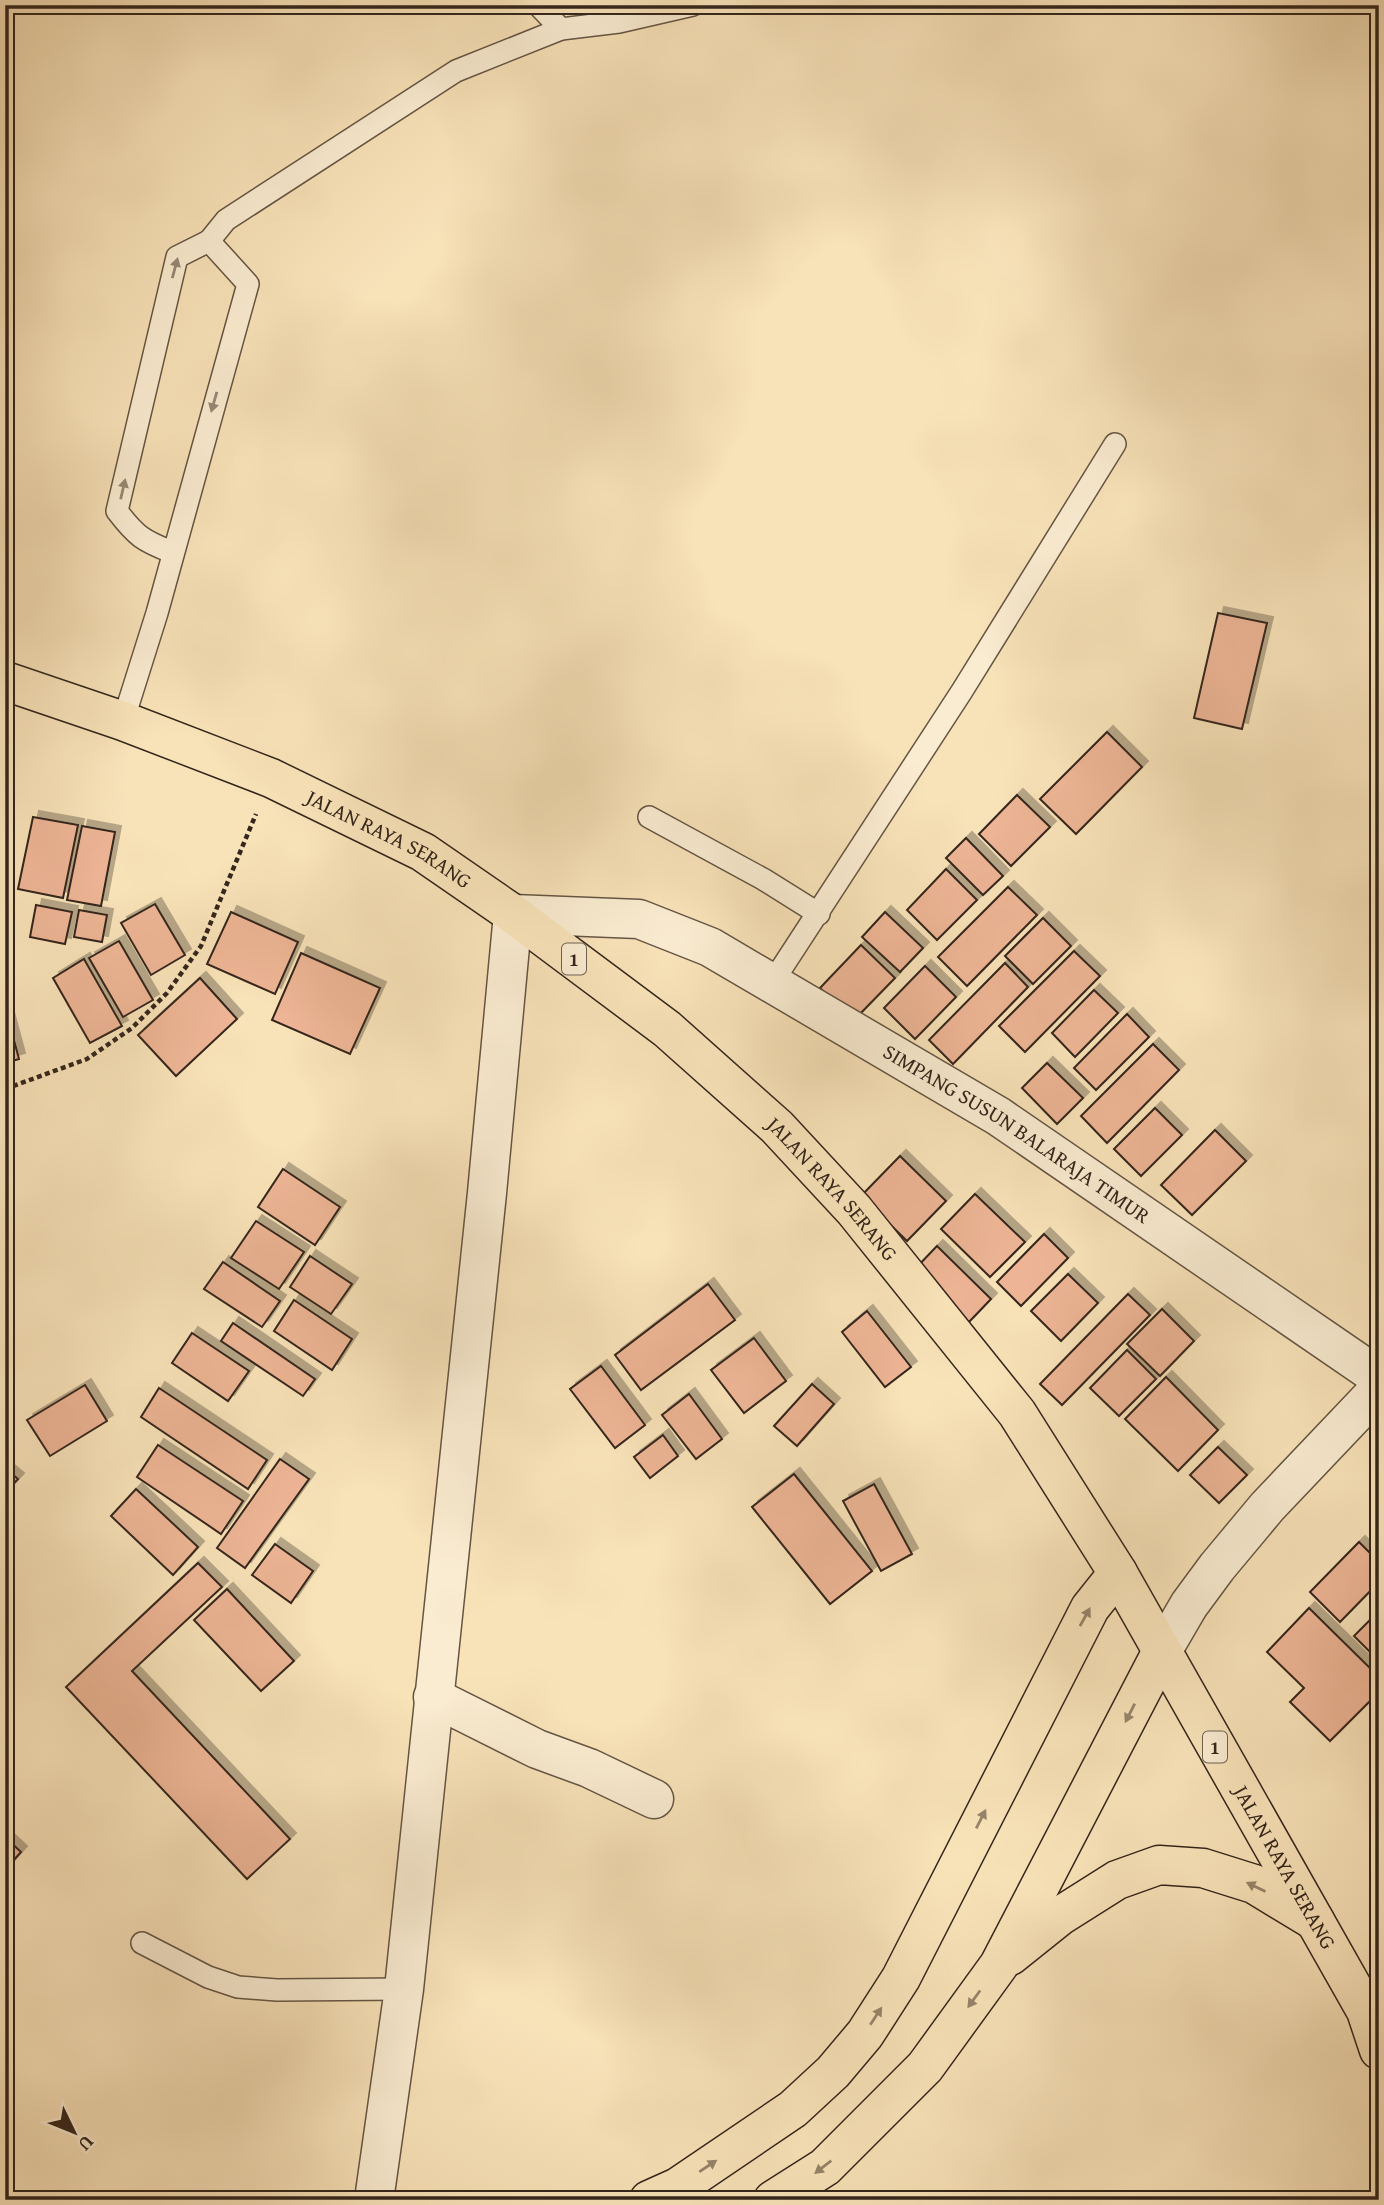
<svg xmlns="http://www.w3.org/2000/svg" width="1384" height="2205" font-family="'Gentium Book Plus',serif">
<defs>
<filter id="shadow"><feDropShadow dx="6" dy="-6" stdDeviation="0" flood-color="#0004"/></filter>
</defs>
<rect width="100%" height="100%" fill="#f8e2b8"/>
<filter id="stains"><feTurbulence type="fractalNoise" baseFrequency=".00286" numOctaves="4"/><feColorMatrix values="0 0 0 0 .2 0 0 0 0 .09 0 0 0 0 .02 0 0 0 .5 -.17"/></filter>
<radialGradient id="worn" r=".72"><stop offset=".6" stop-color="#630" stop-opacity="0"/><stop offset="1" stop-color="#630" stop-opacity=".3"/></radialGradient>
<!-- building -->
<g fill="#edb595" stroke="#34261c" stroke-width="2" filter="url(#shadow)">
<path d="M1218,613L1267,623L1242,729L1194,718Z"/>
<path d="M1107,732L1142,767L1076,834L1040,799Z"/>
<path d="M1017,795L1050,827L1011,866L979,834Z"/>
<path d="M33,817L78,825L63,898L18,889Z"/>
<path d="M82,826L115,832L101,906L67,900Z"/>
<path d="M966,838L1003,876L983,895L946,858Z"/>
<path d="M946,869L977,900L937,940L907,910Z"/>
<path d="M1008,887L1037,915L967,986L938,957Z"/>
<path d="M155,904L185,955L151,975L121,923Z"/>
<path d="M36,905L72,912L65,944L30,937Z"/>
<path d="M79,910L107,915L102,942L74,937Z"/>
<path d="M231,912L298,942L275,994L207,964Z"/>
<path d="M885,912L923,948L900,972L862,937Z"/>
<path d="M1043,918L1071,946L1033,984L1005,956Z"/>
<path d="M119,941L153,1000L123,1017L89,958Z"/>
<path d="M861,945L895,978L854,1020L820,988Z"/>
<path d="M1074,951L1100,976L1025,1052L999,1026Z"/>
<path d="M301,953L380,988L350,1054L272,1020Z"/>
<path d="M84,959L122,1026L90,1043L53,978Z"/>
<path d="M1005,963L1028,987L953,1064L929,1040Z"/>
<path d="M925,966L956,997L915,1039L884,1008Z"/>
<path d="M200,978L237,1019L176,1076L138,1035Z"/>
<path d="M1094,990L1118,1013L1075,1057L1052,1033Z"/>
<path d="M5,1007L19,1059L5,1063Z"/>
<path d="M1127,1014L1149,1037L1096,1090L1074,1068Z"/>
<path d="M1153,1044L1179,1070L1107,1143L1081,1116Z"/>
<path d="M1047,1063L1083,1098L1057,1124L1022,1088Z"/>
<path d="M1155,1108L1182,1135L1141,1176L1114,1149Z"/>
<path d="M1215,1130L1246,1161L1192,1215L1161,1185Z"/>
<path d="M900,1156L946,1201L907,1241L861,1196Z"/>
<path d="M283,1169L340,1207L315,1245L258,1207Z"/>
<path d="M975,1194L1025,1242L990,1277L941,1229Z"/>
<path d="M256,1221L304,1252L279,1289L231,1258Z"/>
<path d="M1044,1234L1068,1258L1021,1306L997,1282Z"/>
<path d="M937,1246L991,1299L968,1323L914,1270Z"/>
<path d="M310,1256L352,1284L331,1314L290,1287Z"/>
<path d="M223,1262L280,1301L262,1327L204,1289Z"/>
<path d="M1068,1274L1098,1303L1061,1341L1031,1311Z"/>
<path d="M708,1284L735,1320L641,1390L615,1355Z"/>
<path d="M1128,1294L1150,1315L1062,1405L1040,1384Z"/>
<path d="M294,1300L352,1339L332,1370L274,1331Z"/>
<path d="M1162,1309L1194,1341L1160,1376L1127,1344Z"/>
<path d="M867,1311L911,1367L885,1387L842,1332Z"/>
<path d="M233,1323L315,1379L303,1396L221,1341Z"/>
<path d="M192,1333L249,1371L228,1401L172,1363Z"/>
<path d="M754,1338L786,1381L744,1413L711,1370Z"/>
<path d="M1127,1350L1156,1379L1119,1416L1090,1388Z"/>
<path d="M601,1366L645,1425L615,1448L570,1389Z"/>
<path d="M1166,1377L1218,1430L1178,1471L1125,1419Z"/>
<path d="M812,1384L834,1404L797,1446L774,1426Z"/>
<path d="M85,1385L107,1421L50,1456L27,1420Z"/>
<path d="M159,1388L267,1460L248,1489L141,1417Z"/>
<path d="M689,1394L722,1439L696,1459L662,1415Z"/>
<path d="M663,1435L678,1456L650,1478L634,1457Z"/>
<path d="M158,1445L243,1501L221,1534L137,1477Z"/>
<path d="M1218,1447L1247,1475L1219,1503L1190,1475Z"/>
<path d="M280,1459L309,1479L245,1568L217,1548Z"/>
<path d="M5,1468L18,1479L5,1493Z"/>
<path d="M794,1474L872,1571L830,1604L752,1507Z"/>
<path d="M874,1484L912,1554L881,1571L843,1501Z"/>
<path d="M136,1489L198,1547L173,1575L111,1516Z"/>
<path d="M1359,1542L1379,1562V1582L1340,1622L1310,1592Z"/>
<path d="M275,1544L313,1571L291,1603L252,1575Z"/>
<path d="M198,1563L222,1587L132,1671L290,1839L247,1879L66,1687Z"/>
<path d="M227,1589L294,1661L261,1691L194,1620Z"/>
<path d="M1309,1608L1379,1677V1692L1330,1741L1290,1702L1304,1688L1267,1652Z"/>
<path d="M1379,1611V1661L1354,1636Z"/>
<path d="M5,1837L21,1852L5,1870Z"/>
</g>
<g fill="none" stroke-linecap="round" stroke-linejoin="round">
<defs>
<g id="service">
<path d="M538,5L561,29"/>
<path d="M209,241L226,220L456,71L561,29L619,22L693,5"/>
<path d="M123,721L157,613L248,284L209,241L177,257L117,511C136,536 143,541 172,552"/>
<path d="M649,817L763,879L819,914"/>
<path d="M772,983L962,691L1115,444"/>
<path d="M142,1943L208,1977L238,1987L277,1990L404,1989"/>
</g>
<g id="minor">
<path d="M1161,1653L1189,1605L1217,1567L1267,1507L1379,1389"/>
<path d="M433,1697L537,1749L589,1768L654,1799"/>
<path id="s1" d="M374,2200L404,1989L487,1193L513,914L639,919L710,947L998,1116L1379,1377"/>
</g>
<g id="trunk">
<path id="s2" d="M5,681L123,721L271,778L423,852L513,914L667,1029L777,1127L854,1210L1017,1413L1118,1573L1366,2011L1379,2050"/>
</g>
<g id="motorway">
<path d="M1010,1956L1060,1916L1117,1880L1159,1865L1203,1868L1254,1884L1315,1921"/>
<path d="M649,2200L678,2187L793,2109L833,2072L865,2034L901,1978L1090,1608L1118,1573"/>
<path d="M773,2200L825,2167L925,2067L999,1965L1161,1653"/>
</g>
</defs>
<!-- service casing -->
<use href="#service" stroke="#655543" stroke-width="24"/>
<!-- minor casing -->
<use href="#minor" stroke="#655543" stroke-width="41"/>
<!-- trunk casing -->
<use href="#trunk" stroke="#34261c" stroke-width="41"/>
<!-- motorway casing -->
<use href="#motorway" stroke="#34261c" stroke-width="41"/>
<!-- path -->
<path stroke="#34261c" stroke-width="4.5" stroke-dasharray="5 3.5" stroke-linecap="butt" d="M5,1089L87,1059L132,1028L167,993L201,946L256,814"/>
<!-- service -->
<use href="#service" stroke="#faecd1" stroke-width="21"/>
<!-- minor -->
<use href="#minor" stroke="#faecd1" stroke-width="38"/>
<!-- trunk -->
<use href="#trunk" stroke="#f8e2b8" stroke-width="38"/>
<!-- motorway -->
<use href="#motorway" stroke="#f8e2b8" stroke-width="38"/>
</g>
<!-- one-way arrows -->
<defs><path id="oneway-solid" d="M-6-.8H1V-3.2L6.5 0L1 3.2V.8H-6Z" transform="scale(1.75)"/></defs>
<g fill="#978976">
<use href="#oneway-solid" transform="translate(175 268) rotate(-75)"/>
<use href="#oneway-solid" transform="translate(214 402) rotate(106)"/>
<use href="#oneway-solid" transform="translate(123 489) rotate(-77)"/>
</g>
<g fill="#96846a">
<use href="#oneway-solid" transform="translate(1085 1617) rotate(-61)"/>
<use href="#oneway-solid" transform="translate(1130 1713) rotate(117)"/>
<use href="#oneway-solid" transform="translate(981 1819) rotate(-63)"/>
<use href="#oneway-solid" transform="translate(1256 1887) rotate(-154)"/>
<use href="#oneway-solid" transform="translate(974 1999) rotate(126)"/>
<use href="#oneway-solid" transform="translate(876 2016) rotate(-57)"/>
<use href="#oneway-solid" transform="translate(708 2166) rotate(-34)"/>
<use href="#oneway-solid" transform="translate(823 2167) rotate(142)"/>
</g>
<g text-anchor="middle" stroke-width="7" stroke-linejoin="round" paint-order="stroke">
<!-- shield labels -->
<g fill="#faecd1" stroke="#6f6152" stroke-width="2">
<rect x="562" y="943.5" width="24" height="31" rx="5"/>
<rect x="1203" y="1731.5" width="24" height="31" rx="5"/>
</g>
<g font-size="19" font-weight="bold" fill="#34261c">
<text x="574" y="966">1</text>
<text x="1215" y="1754">1</text>
</g>
<!-- street labels -->
<g font-size="21" fill="#34261c" stroke="#faecd1">
<text dy="7" stroke="none"><textPath href="#s2" startOffset="416">JALAN RAYA SERANG</textPath></text>
<text dy="7" stroke="none"><textPath href="#s1" startOffset="1855">SIMPANG SUSUN BALARAJA TIMUR</textPath></text>
<text dy="7" stroke="none"><textPath href="#s2" startOffset="984">JALAN RAYA SERANG</textPath></text>
<text dy="7" stroke="none"><textPath href="#s2" startOffset="1802">JALAN RAYA SERANG</textPath></text>
</g>
</g>
<!-- margin -->
<rect width="1384" height="2205" fill="none" stroke="#f8e2b8" stroke-width="28"/>
<rect x="7" y="7" width="1370" height="2191" fill="none" stroke="#34261c" stroke-width="3.5"/>
<rect x="14" y="14" width="1356" height="2177" fill="none" stroke="#34261c" stroke-width="2"/>
<!-- north arrow -->
<g transform="translate(74 2132) rotate(133)" stroke="#faecd1" stroke-width="5" paint-order="stroke">
<path d="M0-5L12 26L0 18L-12 26Z" fill="#34261c"/>
<text y="-10" font-size="19" font-weight="bold" text-anchor="middle" fill="#34261c">U</text>
</g>
<rect width="100%" height="100%" filter="url(#stains)"/>
<rect width="100%" height="100%" fill="url(#worn)"/>
</svg>
